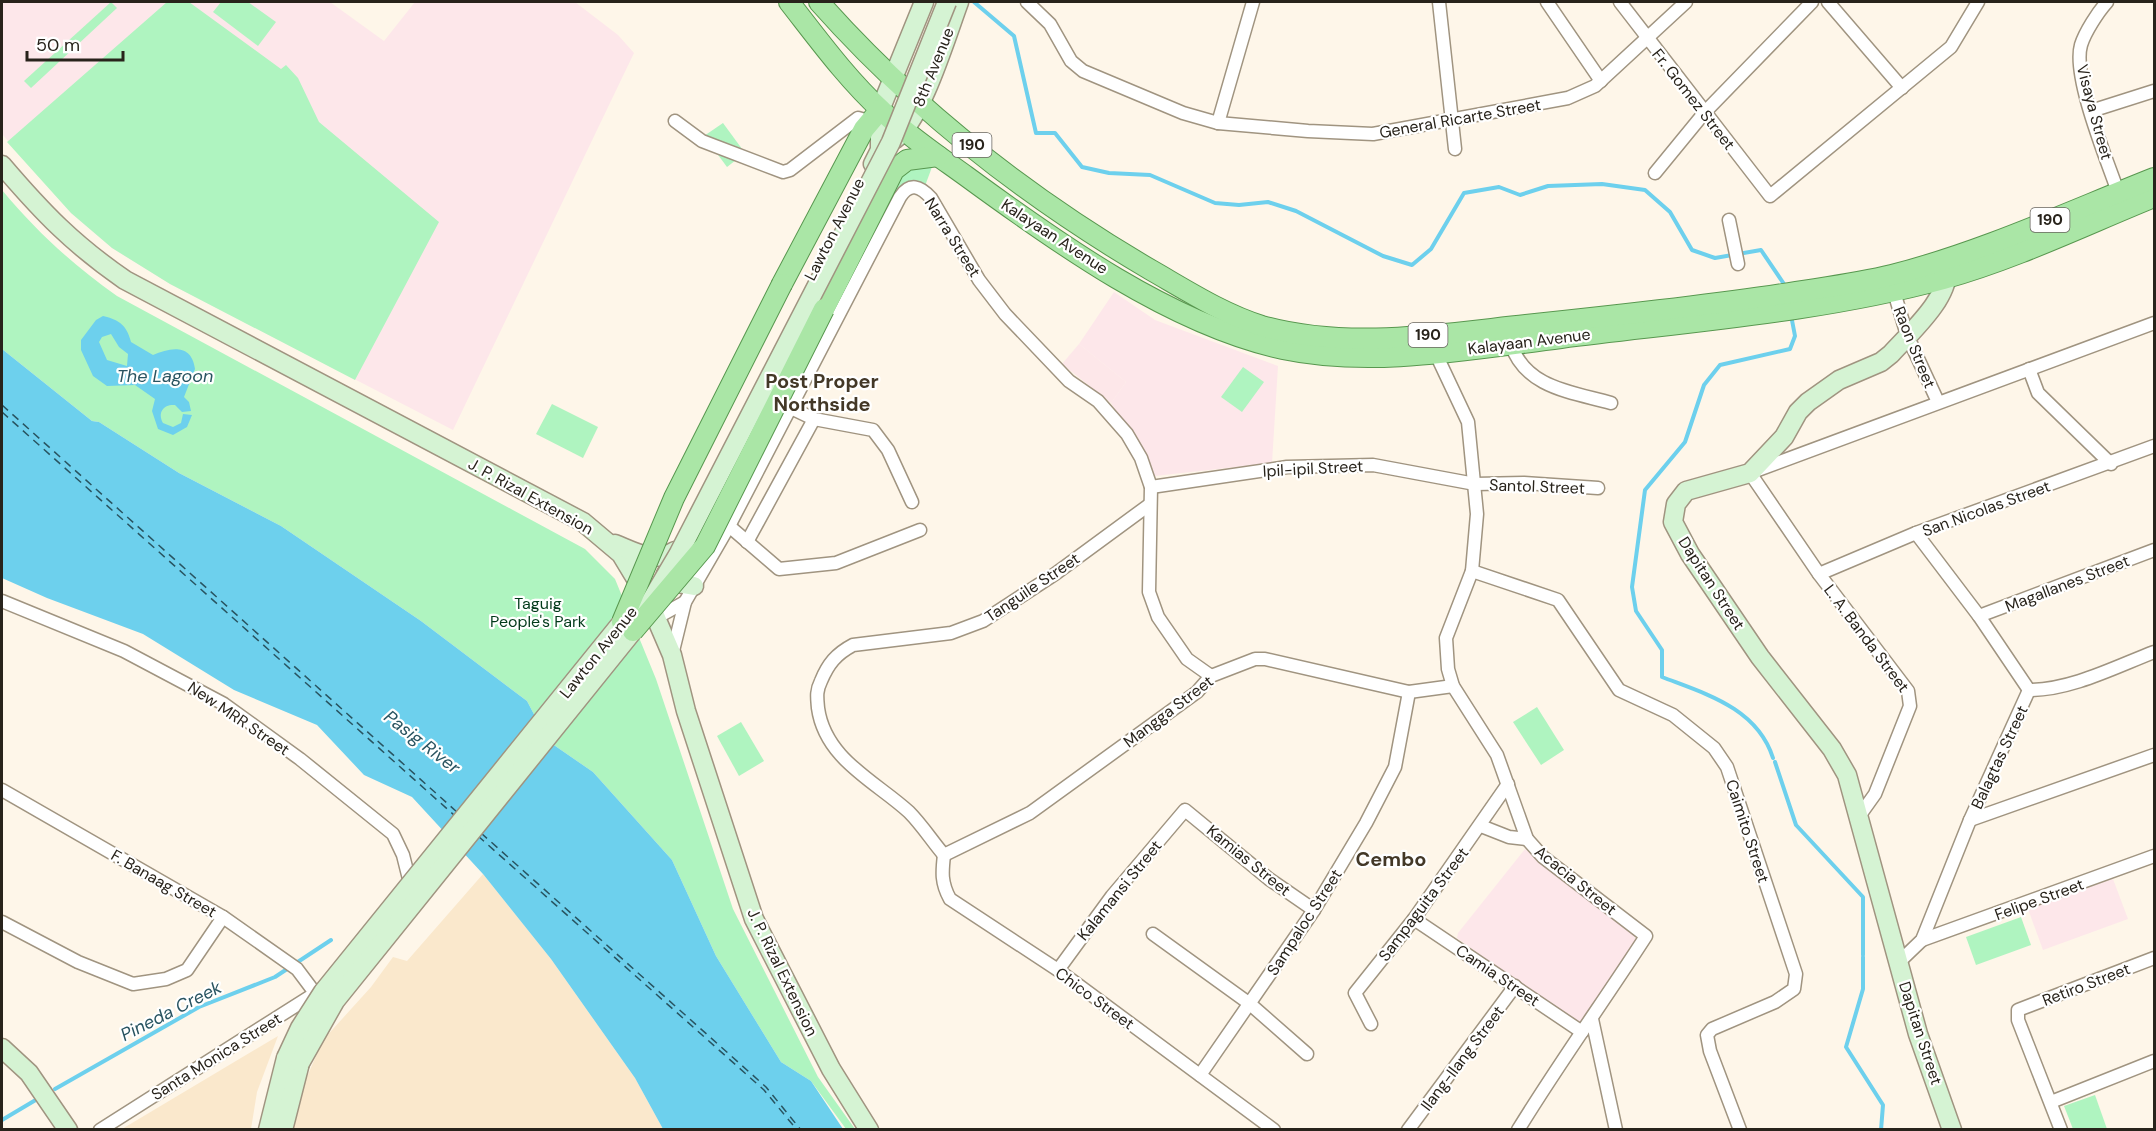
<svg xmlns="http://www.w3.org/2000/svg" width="2156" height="1131" font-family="'DM Sans',sans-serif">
<rect width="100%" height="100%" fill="#fef6e9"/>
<!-- commercial -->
<path fill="#fde7e9" d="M1079,344L1126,382L1111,403L1062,364Z"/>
<!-- built -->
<g fill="#fae8cc">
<path d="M483,874L551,959L635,1078L663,1129L292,1130L296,1102L323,1040L371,987L393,957L407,961Z"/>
<path d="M278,1036L257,1092L251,1129H122Z"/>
</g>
<!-- education -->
<g fill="#fde7ea">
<path d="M2,2H330L384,41L415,2H575L618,35L634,53L453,430L170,284L112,248L71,213L2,134Z"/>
<path d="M1114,292L1155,320L1278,366L1272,463L1155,476L1111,403L1126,382L1079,344Z"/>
<path d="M1525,849L1633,934L1636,940L1583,1024H1575L1457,938L1458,933Z"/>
<path d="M2113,879L2128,919L2043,950L2028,909Z"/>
</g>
<!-- green -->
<g fill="#aff4c0">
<path d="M111,2L117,8L31,88L24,81Z"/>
<path d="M167,2H189L281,69L286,65L298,78L319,122L439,222L355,380L170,284L112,248L71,213L7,142Z"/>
<path d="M221,2H248L276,22L258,46L213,12Z"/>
<path d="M723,123L745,153L727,167L704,136Z"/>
<path d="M919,165L932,167L925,186L899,195L891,192L904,170Z"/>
<path d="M2,190C37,232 72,264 117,296L585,549L615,579L656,679L733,909L818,1077L855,1129H846L811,1081L781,1062L716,956L672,860L593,772L548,741L527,701L421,621L281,526L179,473L99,422L92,421L2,349Z"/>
<path d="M1243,367L1264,382L1242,412L1221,397Z"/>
<path d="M552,404L598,427L583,458L536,434Z"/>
<path d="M1537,707L1564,750L1541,765L1513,722Z"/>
<path d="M741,722L764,761L739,776L717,736Z"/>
<path d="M2021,917L2031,945L1976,965L1966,937Z"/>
<path d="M2095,1095L2107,1129H2073L2064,1106Z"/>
</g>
<!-- water -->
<g fill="#6dd0ed" fill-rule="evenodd">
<path d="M103,316C120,320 127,326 131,342L153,355C171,347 192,344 195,369L184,397L189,402L191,411L182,412L175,405C164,404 157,412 163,423L173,427L181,423L183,414L192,415L187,427L173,435L158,429L152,411L155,399L135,385L107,386L93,376L81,350V340L96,320ZM111,334L119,347L128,354L127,366L107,360L99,342L102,337Z"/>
<path d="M2,349L92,421L99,422L179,473L281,526L421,621L527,701L548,741L593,772L672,860L716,956L781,1062L811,1081L843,1129H663L635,1078L551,959L483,874L412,797L364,775L317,725L234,690L143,634L47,598L2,578Z"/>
</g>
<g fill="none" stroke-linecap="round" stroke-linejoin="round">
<!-- stream -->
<g stroke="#6dd0ed" stroke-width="4">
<path d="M974,2L1014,36L1036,133H1055L1082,167L1109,173L1150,175L1215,203L1239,205L1268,202L1296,211L1383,256L1412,265L1431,249L1464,193L1499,187L1520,195L1548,186L1602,184L1645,190L1670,212L1692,250L1715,258L1761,250L1786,287"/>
<path d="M1773,758C1757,708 1706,694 1662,677V650L1636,611L1632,587L1645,490L1685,442L1704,385L1720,365L1790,349L1795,336L1791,315"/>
<path d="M1775,762L1796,825L1863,897V955"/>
<path d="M1863,957V989L1846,1047L1883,1105L1881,1130"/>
<path d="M55,1089L199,1007L275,977L331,940"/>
<path d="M2,1120L39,1098"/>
</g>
<!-- ferry -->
<g stroke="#295461" stroke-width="1.5" stroke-dasharray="8 6" stroke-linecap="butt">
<path d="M2,405L457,812"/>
<path d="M2,412L454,815"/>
<path d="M481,833L766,1087L801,1130"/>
<path d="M478,836L764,1090L797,1130"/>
</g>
<defs>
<g id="street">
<path d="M1027,2L1050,24L1071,61L1083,71L1183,113L1218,123L1308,131L1373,134L1568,98L1595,86L1686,2"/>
<path d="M1439,2L1455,149"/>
<path d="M1547,2L1601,81"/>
<path d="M1620,2L1770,196L1951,47L1978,2"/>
<path d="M1828,2L1902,88"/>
<path d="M2107,2C2098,12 2085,32 2081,45C2072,76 2107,160 2118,192"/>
<path d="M2091,111L2154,91"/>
<path d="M675,121L702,141L783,172L790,170L858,118L868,121"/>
<path d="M1218,123L1253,2"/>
<path d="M1655,173L1705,112L1812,2"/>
<path d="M1729,220L1738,264"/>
<path d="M1894,292L1907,335L1938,402"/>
<path d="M1511,344C1525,388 1572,392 1611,403"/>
<path d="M1435,352L1468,422L1477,514L1472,571L1446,638L1448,669L1453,686L1497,755L1527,839L1543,857L1646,936C1604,1001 1559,1063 1518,1130"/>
<path d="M2029,369L2038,393L2111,464"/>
<path d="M789,407L814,419L873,430L888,450L912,502"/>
<path d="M1151,487L1287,467L1373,465L1475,484L1524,483L1598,488"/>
<path d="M729,526L779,569L836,563L920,530"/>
<path d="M1916,533L1979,616L2029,690"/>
<path d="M747,542L814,419"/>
<path d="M1472,571L1558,600L1619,690L1673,715L1714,748L1727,767L1796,974L1794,989L1775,1002L1712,1029L1707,1035L1710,1051L1740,1130"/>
<path d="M1819,574L1916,533L2154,446"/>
<path d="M2,601L124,651L224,704L300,759L393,834L403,855L411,887"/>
<path d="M1979,616L2154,550"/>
<path d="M656,618L685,602"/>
<path d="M672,655L685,602L729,526L900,197C910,182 920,186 931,198L979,280L1005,314L1069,381L1098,401L1127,434L1141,458L1151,487L1149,592L1158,617L1187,659L1211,676"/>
<path d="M2029,690C2071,690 2115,667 2154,652"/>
<path d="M2,790L223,917L297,969L315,993"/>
<path d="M1860,815L1875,794L1910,706L1908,691L1819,574L1750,473L2154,323"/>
<path d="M1970,820L2154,755"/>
<path d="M1481,826L1509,837L1527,839"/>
<path d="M944,855C932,841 922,825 909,812C875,781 825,759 818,708C817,697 816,691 821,681C828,664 836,654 853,645L951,633L983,621L1055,574L1149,505"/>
<path d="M944,855L1030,813L1197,692L1211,676L1255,659H1265L1409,692L1453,686"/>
<path d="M944,855C942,872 941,883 950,899L1058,970L1274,1130"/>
<path d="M1414,919L1582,1032"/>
<path d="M2,922L78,962L133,984L166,979L187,970L223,917"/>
<path d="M1153,934L1250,1004L1307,1054"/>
<path d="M1922,940L2154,856"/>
<path d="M1898,963L1922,940L1970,820L2029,690"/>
<path d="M1058,970L1112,896L1185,810L1269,879L1314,910"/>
<path d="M1592,1019L1616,1130"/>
<path d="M1371,1024L1355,993L1414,919L1508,784"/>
<path d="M1200,1075L1314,910L1366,823L1395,767L1409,692"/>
<path d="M2051,1102L2154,1061"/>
<path d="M100,1130L322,989"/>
<path d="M1408,1130L1515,986"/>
<path d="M2061,1130L2018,1020V1010L2154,958"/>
</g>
<g id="secondary">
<path d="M895,139C921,121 947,34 959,2"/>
<path d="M873,164L880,150V110L924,2"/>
<path d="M2,165C43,213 73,244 125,280L583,522L621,554L647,597L672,655L686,711L754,919L831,1069L869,1130"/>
<path d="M1946,267C1953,295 1909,334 1891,354L1881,362L1839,380L1808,402L1798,412L1784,437L1750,473L1686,491L1676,504L1673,522L1690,554L1760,657L1832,749L1847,775L1918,1034L1952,1130"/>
<path d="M615,544C635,552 654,564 675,551"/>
<path d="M666,574L677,583L694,586"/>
<path d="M2,1048L29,1073L68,1130"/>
<path d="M268,1130L286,1058"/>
<path d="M283,1130L300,1063"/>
</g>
<g id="primary">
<path d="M789,2C818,39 847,79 882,111C907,135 937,155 966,176C1056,242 1172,325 1283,349C1373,368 1471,349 1561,338C1686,322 1822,312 1943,279C2015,259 2085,225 2154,197"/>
<path d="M819,2C913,108 1028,198 1151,270C1186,290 1223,314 1262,326C1347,350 1441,334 1526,325C1612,316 1698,307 1783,294C1819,288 1856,284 1892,275C1982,252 2068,212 2154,178"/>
<path d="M782,284L864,129L880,110"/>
<path d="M824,309L894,170L907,160L938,156"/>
</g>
</defs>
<!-- street casing -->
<use href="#street" stroke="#a09480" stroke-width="15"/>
<!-- secondary casing -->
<use href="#secondary" stroke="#a09480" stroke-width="21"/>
<!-- primary casing -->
<use href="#primary" stroke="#58974f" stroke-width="22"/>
<!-- street -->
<use href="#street" stroke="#fff" stroke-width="12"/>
<!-- secondary -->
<use href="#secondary" stroke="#d5f3d3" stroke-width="18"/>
<!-- primary -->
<use href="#primary" stroke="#aae6a6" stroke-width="20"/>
<defs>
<g id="secondary-bridge">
<path d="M286,1058L300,1028L323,992L631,611"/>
<path d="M300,1063L335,1001L633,631L679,553L891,142L947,2"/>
</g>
<g id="primary-bridge">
<path d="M622,622L674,498L782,284"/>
<path d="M633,631L705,546L824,309"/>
</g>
</defs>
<!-- secondary-bridge casing -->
<use href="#secondary-bridge" stroke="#a09480" stroke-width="21" stroke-linecap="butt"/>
<!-- primary-bridge casing -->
<use href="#primary-bridge" stroke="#58974f" stroke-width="22" stroke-linecap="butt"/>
<!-- secondary-bridge -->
<use href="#secondary-bridge" stroke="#d5f3d3" stroke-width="18"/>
<!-- primary-bridge -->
<use href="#primary-bridge" stroke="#aae6a6" stroke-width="20"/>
</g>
<g text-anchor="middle" stroke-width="4.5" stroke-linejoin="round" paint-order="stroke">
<!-- shield labels -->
<g fill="#fff" stroke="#68655f" stroke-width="1.5">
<rect x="952.5" y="133" width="39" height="24" rx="4.5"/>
<rect x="2030.5" y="208" width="39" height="24" rx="4.5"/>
<rect x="1408.5" y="323" width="39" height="24" rx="4.5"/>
</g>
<g font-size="15" font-weight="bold" fill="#28231b">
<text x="972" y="150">190</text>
<text x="2050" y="225">190</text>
<text x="1428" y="340">190</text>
</g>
<!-- street labels -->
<g font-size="16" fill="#28231b" stroke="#fff">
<text transform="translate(933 67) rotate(-68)" y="6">8th Avenue</text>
<text transform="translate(1694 99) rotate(52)" y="6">Fr. Gomez Street</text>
<text transform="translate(2095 112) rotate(75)" y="6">Visaya Street</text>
<text transform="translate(1460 118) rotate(-10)" y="6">General Ricarte Street</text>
<text transform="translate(834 229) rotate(-63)" y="6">Lawton Avenue</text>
<text transform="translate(1055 236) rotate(33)" y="6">Kalayaan Avenue</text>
<text transform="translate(953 237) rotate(58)" y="6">Narra Street</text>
<text transform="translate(1529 341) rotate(-7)" y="6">Kalayaan Avenue</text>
<text transform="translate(1915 347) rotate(68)" y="6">Raon Street</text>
<text transform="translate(1313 468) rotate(-3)" y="6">Ipil-ipil Street</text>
<text transform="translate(1537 486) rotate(2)" y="6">Santol Street</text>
<text transform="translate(531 496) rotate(29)" y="6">J. P. Rizal Extension</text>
<text transform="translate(1986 508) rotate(-20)" y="6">San Nicolas Street</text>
<text transform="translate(1712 583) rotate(57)" y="6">Dapitan Street</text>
<text transform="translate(2067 583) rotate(-21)" y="6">Magallanes Street</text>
<text transform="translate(1032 587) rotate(-34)" y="6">Tanguile Street</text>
<text transform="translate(1867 638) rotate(53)" y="6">L. A. Banda Street</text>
<text transform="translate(598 652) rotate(-51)" y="6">Lawton Avenue</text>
<text transform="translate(1168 711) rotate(-37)" y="6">Mangga Street</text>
<text transform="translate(239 718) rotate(34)" y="6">New MRR Street</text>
<text transform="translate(1999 757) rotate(-65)" y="6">Balagtas Street</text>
<text transform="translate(1748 831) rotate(72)" y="6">Caimito Street</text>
<text transform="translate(1249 860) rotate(39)" y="6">Kamias Street</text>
<text transform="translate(1576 880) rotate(39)" y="6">Acacia Street</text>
<text transform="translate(164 883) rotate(30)" y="6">F. Banaag Street</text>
<text transform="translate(1119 890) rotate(-51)" y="6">Kalamansi Street</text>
<text transform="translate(2039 899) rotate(-20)" y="6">Felipe Street</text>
<text transform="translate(1423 904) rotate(-53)" y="6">Sampaguita Street</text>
<text transform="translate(1304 922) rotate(-57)" y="6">Sampaloc Street</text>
<text transform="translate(783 972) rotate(64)" y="6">J. P. Rizal Extension</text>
<text transform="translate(1498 975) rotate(34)" y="6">Camia Street</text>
<text transform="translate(2086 984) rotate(-21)" y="6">Retiro Street</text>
<text transform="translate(1095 998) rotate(36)" y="6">Chico Street</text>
<text transform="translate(1921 1033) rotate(72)" y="6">Dapitan Street</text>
<text transform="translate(216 1056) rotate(-32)" y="6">Santa Monica Street</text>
<text transform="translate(1462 1058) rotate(-53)" y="6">Ilang-Ilang Street</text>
</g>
<!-- park labels -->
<g font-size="16" fill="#023a1a" stroke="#fff">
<text x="538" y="609">Taguig<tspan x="538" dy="18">People's Park</tspan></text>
</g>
<!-- water labels -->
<g font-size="18" font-style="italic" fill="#295461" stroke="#fff">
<text x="165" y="382">The Lagoon</text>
<text transform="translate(422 742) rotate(38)" y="6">Pasig River</text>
<text transform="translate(171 1011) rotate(-27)" y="6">Pineda Creek</text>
</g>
<!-- quarter labels -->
<g font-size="20" font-weight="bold" fill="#433827" stroke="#fff">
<text x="822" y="388">Post Proper<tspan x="822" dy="23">Northside</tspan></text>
<text x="1391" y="866">Cembo</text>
</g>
</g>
<!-- border -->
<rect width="2156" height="1131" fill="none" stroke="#28231b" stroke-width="6"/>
<!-- scale -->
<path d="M27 51v9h96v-9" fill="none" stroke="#28231b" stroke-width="3"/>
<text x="36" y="51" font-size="18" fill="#28231b" stroke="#ffffff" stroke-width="4.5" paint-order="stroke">50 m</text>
</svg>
